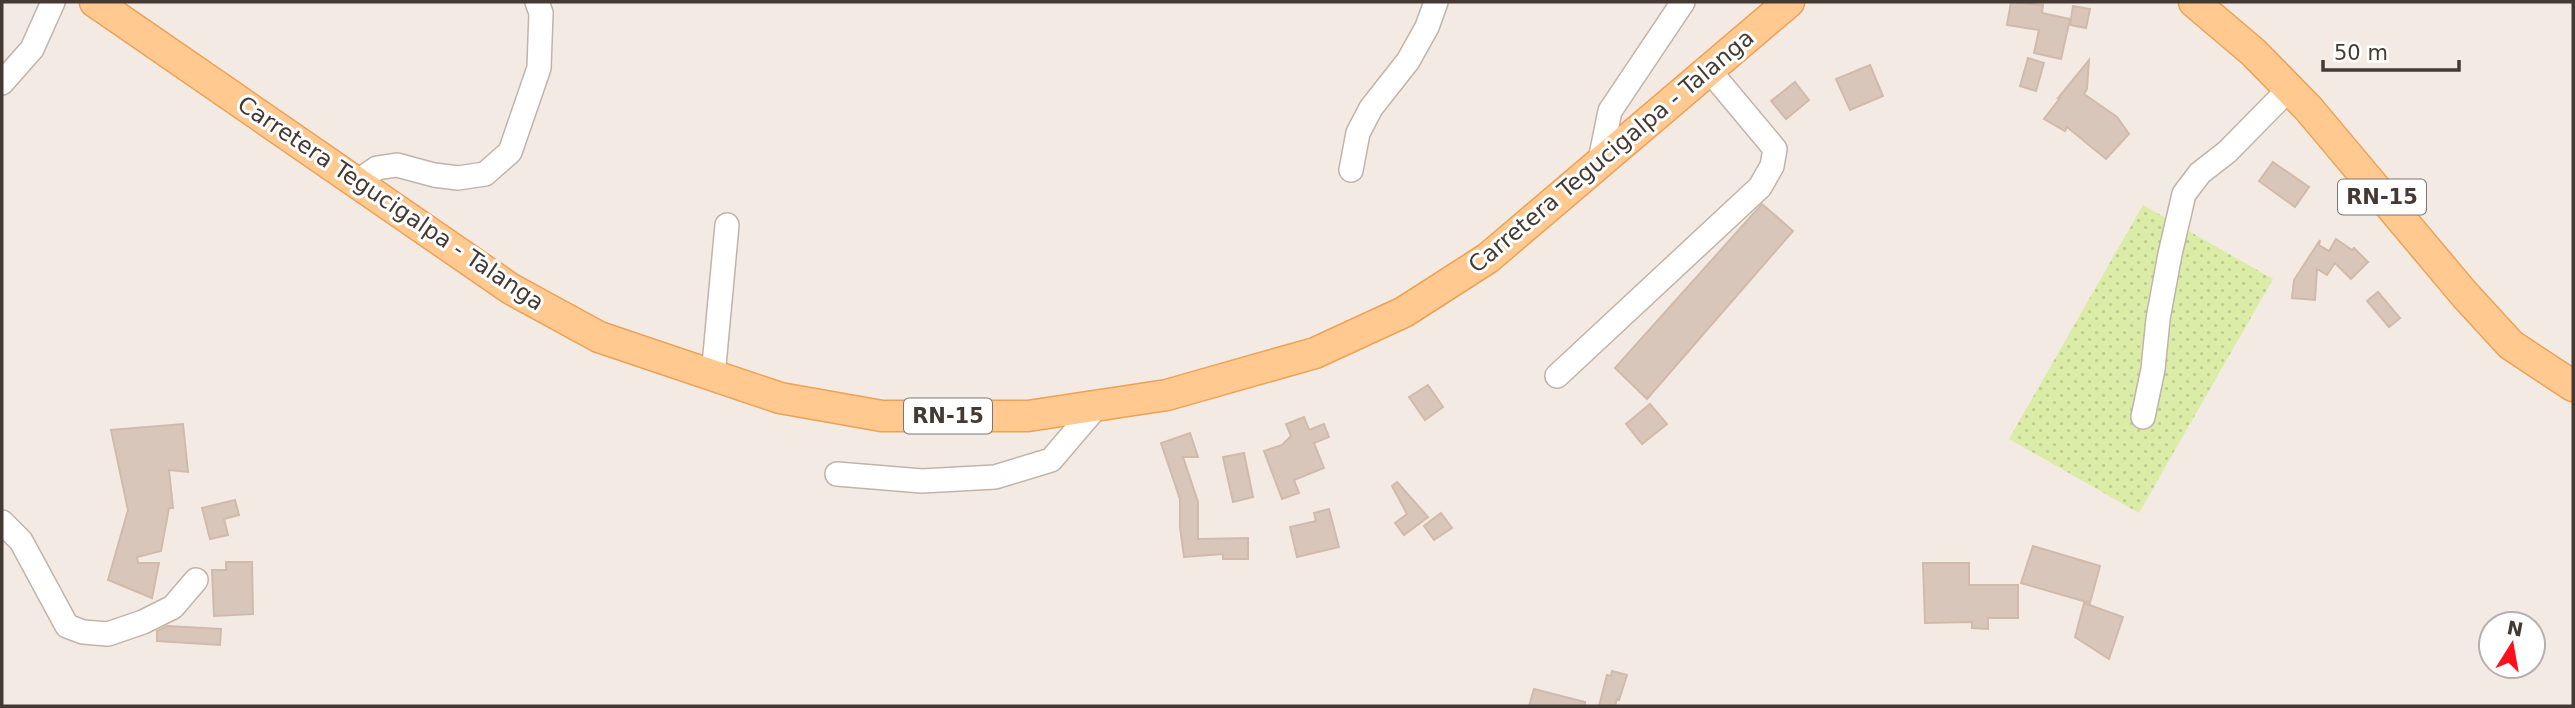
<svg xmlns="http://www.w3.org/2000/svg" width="2575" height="708" font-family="'DejaVu Sans',sans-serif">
<defs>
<pattern id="park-dots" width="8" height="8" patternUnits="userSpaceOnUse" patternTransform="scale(1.75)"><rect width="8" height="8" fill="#dbeca7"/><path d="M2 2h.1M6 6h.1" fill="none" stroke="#bdcb90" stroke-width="1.8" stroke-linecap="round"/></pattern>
</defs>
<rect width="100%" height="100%" fill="#f3ebe3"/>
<!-- park -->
<path fill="url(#park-dots)" d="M2143,205L2273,279L2139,513L2009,439Z"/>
<!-- building -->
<g fill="#d9c6ba" stroke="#d1baaa" stroke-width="2">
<path d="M2011,2L2043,5L2042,13L2070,19L2061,59L2034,53L2039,30L2007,25Z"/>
<path d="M2073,6L2090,9L2086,28L2070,25Z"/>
<path d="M2028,58L2044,63L2036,91L2020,86Z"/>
<path d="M2089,60L2087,89L2084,94L2117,117L2129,134L2106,159L2067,127L2065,131L2044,119L2060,98H2058Z"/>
<path d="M1870,65L1883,96L1850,110L1836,79Z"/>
<path d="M1795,82L1809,100L1786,119L1771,101Z"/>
<path d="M2273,162L2309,187L2295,207L2259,181Z"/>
<path d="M1762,204L1793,231L1647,399L1615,368Z"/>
<path d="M2336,239L2352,250L2354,248L2368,262L2351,279L2335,263L2327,275L2317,269L2315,300L2292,298L2294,280L2320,240L2319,245L2329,251Z"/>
<path d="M2378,292L2400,318L2389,327L2367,301Z"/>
<path d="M1428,385L1443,407L1425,420L1409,397Z"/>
<path d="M1650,404L1667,424L1642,444L1626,424Z"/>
<path d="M1304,417L1309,430L1324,424L1329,437L1314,443L1324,468L1294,480L1299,493L1282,499L1264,451L1282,445L1291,436L1286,424Z"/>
<path d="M183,424L188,472L169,470L173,508H169L161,551L137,557L138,563H159L152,598L108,580L128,510L111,430Z"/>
<path d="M1190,433L1198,457H1183L1198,502V539L1248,538V559H1223V554L1184,557L1180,527V499L1161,443Z"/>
<path d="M1244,453L1253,497L1233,502L1223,457Z"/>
<path d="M1397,482L1428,517L1404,535L1395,523L1407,514L1392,486Z"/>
<path d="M235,500L239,515L224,519L228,535L210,539L202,508Z"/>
<path d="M1329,509L1339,547L1297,557L1290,527L1316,521L1314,513Z"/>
<path d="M1441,513L1452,528L1434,540L1424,526Z"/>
<path d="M2033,546L2100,566L2090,603L2021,583Z"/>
<path d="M226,562H252L253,614L214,616L212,570H226Z"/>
<path d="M1923,563H1969V585H2018V618H1988V629L1972,628V622L1925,623Z"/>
<path d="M2084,603L2123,617L2109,659L2075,637Z"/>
<path d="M167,626L221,629L220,645L157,641V631Z"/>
<path d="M1612,671L1627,675L1619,700L1617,699L1615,706H1599L1607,675L1611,676Z"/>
<path d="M1534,689L1585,702V706H1529Z"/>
</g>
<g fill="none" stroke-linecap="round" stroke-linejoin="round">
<defs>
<g id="minor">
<path d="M2,83L32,49L53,2"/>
<path d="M1599,165L1610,111L1683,2"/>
<path d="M1351,170L1358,133L1371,108L1408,61L1427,27L1436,2"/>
<path d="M357,182L377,168L397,165L434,175L458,178L485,174L510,152L539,68L541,13L537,2"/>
<path d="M713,376L727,225"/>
<path d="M1557,376L1760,187L1772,166L1775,149L1709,70"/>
<path d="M2143,417L2153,369L2158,319L2170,254L2184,194L2200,173L2227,152L2289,89"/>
<path d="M837,474L922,481L995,477L1051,460L1098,405"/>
<path d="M2,522L21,541L67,626L83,632L108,634L143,622L173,607L196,580"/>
</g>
<g id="major">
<path d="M95,2L511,289L599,337L780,398L882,416H1028L1167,395L1315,353L1404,312L1488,258L1789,2"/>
<path d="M2194,2L2253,52L2308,108L2465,295L2511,345L2573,386"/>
</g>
</defs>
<!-- minor casing -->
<use href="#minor" stroke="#c2b3a8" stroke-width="26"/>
<!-- major casing -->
<use href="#major" stroke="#eea155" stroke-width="33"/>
<!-- minor -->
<use href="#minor" stroke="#fff" stroke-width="23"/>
<!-- major -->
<use href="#major" stroke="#ffc990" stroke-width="30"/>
</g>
<g text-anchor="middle" stroke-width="6" stroke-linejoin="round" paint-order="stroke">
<!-- shield labels -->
<g fill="#fff" stroke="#7d7570" stroke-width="2">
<rect x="2338" y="179.5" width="88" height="35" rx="5"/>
<rect x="904" y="398.5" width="88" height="35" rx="5"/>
</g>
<g font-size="21" font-weight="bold" fill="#453a33">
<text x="2382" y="204">RN-15</text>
<text x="948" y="423">RN-15</text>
</g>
<!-- street labels -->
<g font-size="23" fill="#453a33" stroke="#fff">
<text transform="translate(1611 151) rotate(-40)" y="8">Carretera Tegucigalpa - Talanga</text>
<text transform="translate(391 203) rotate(34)" y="8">Carretera Tegucigalpa - Talanga</text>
</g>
</g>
<!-- border -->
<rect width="2575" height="708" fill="none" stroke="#453a33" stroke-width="7"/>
<!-- north arrow -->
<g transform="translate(2512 645) rotate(11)"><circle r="33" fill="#ffffff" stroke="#b5b0ad" stroke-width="2"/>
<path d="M0-5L12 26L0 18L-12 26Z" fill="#ff0e1b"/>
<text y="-10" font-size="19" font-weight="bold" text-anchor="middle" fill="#453a33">N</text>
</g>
<!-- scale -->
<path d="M2323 60v10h136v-10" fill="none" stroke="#453a33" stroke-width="3.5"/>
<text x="2334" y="60" font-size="21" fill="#453a33" stroke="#ffffff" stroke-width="5" paint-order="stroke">50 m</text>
</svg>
